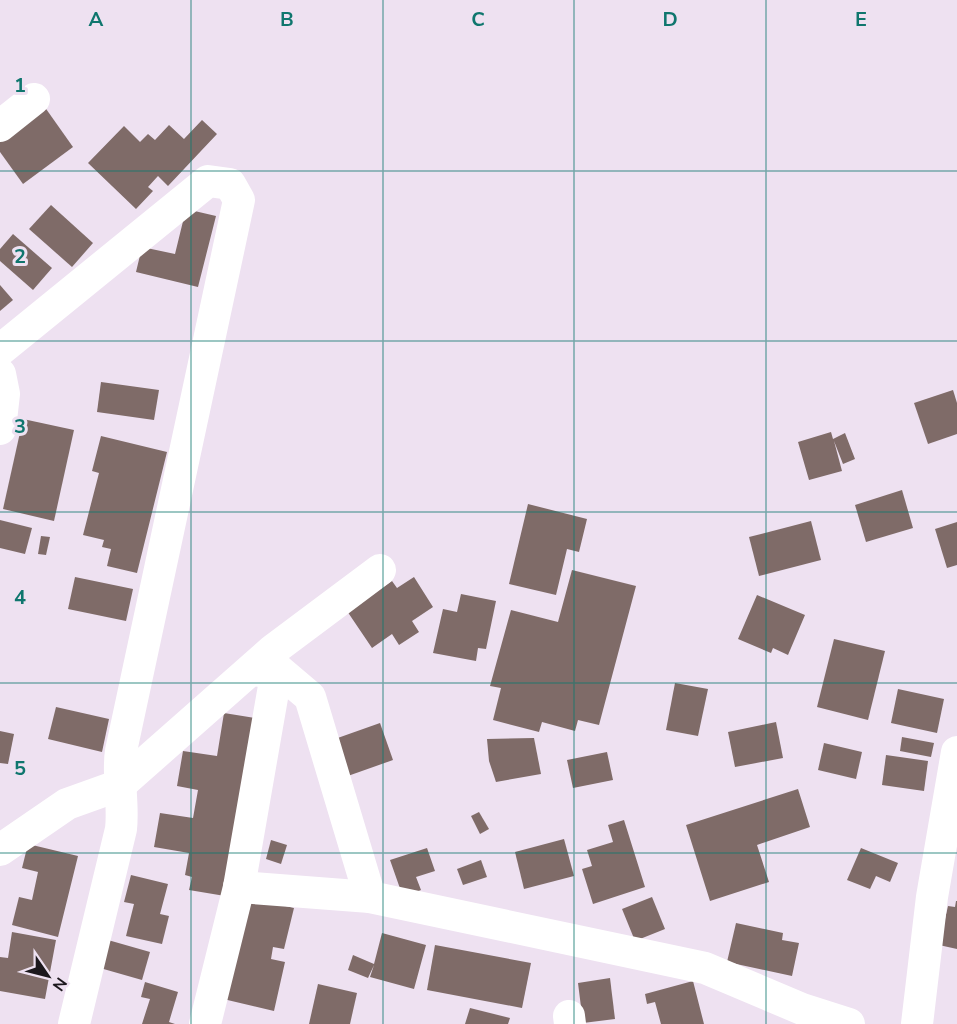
<svg xmlns="http://www.w3.org/2000/svg" width="957" height="1024" font-family="'Nunito Sans',sans-serif">
<rect width="100%" height="100%" fill="#eee1f1"/>
<!-- building -->
<g fill="#7f6b68">
<path d="M44,106L73,147L23,184L0,152V138Z"/>
<path d="M202,120L217,134L168,186L158,176L148,187L153,191L136,209L88,163L124,126L140,142L148,134L155,140L169,125L184,139Z"/>
<path d="M51,205L93,243L72,267L29,229Z"/>
<path d="M186,209L216,216L198,287L136,272L142,247L175,254Z"/>
<path d="M13,234L52,268L33,290L0,261V249Z"/>
<path d="M0,285L13,300L0,311Z"/>
<path d="M101,382L159,390L154,420L97,412Z"/>
<path d="M953,390L957,403V434L928,444L914,403Z"/>
<path d="M23,419L74,430L54,521L3,509Z"/>
<path d="M831,432L833,439L845,433L855,459L843,464L834,441L842,471L809,480L798,442Z"/>
<path d="M101,436L167,452L137,573L107,566L111,549L102,547L104,540L83,535L99,473L92,471Z"/>
<path d="M902,490L913,528L866,542L855,505Z"/>
<path d="M528,504L587,519L579,552L567,549L556,595L509,584Z"/>
<path d="M0,520L32,528L25,554L0,548Z"/>
<path d="M811,521L821,560L759,576L749,537Z"/>
<path d="M957,522V565L947,568L935,529Z"/>
<path d="M41,536L50,537L46,555L38,554Z"/>
<path d="M572,570L636,586L599,725L578,720L575,731L542,722L539,732L493,720L501,688L490,686L511,610L558,622Z"/>
<path d="M75,577L133,589L126,621L68,609Z"/>
<path d="M414,577L433,607L412,621L419,632L399,645L392,634L372,648L347,611L392,581L397,588Z"/>
<path d="M461,594L496,601L486,649L478,648L476,661L433,653L443,609L457,612Z"/>
<path d="M757,595L805,615L788,655L773,648L771,653L738,639Z"/>
<path d="M834,639L885,651L868,720L817,707Z"/>
<path d="M675,683L708,689L698,736L666,730Z"/>
<path d="M898,689L944,699L937,733L891,723Z"/>
<path d="M56,707L109,719L102,752L48,739Z"/>
<path d="M224,713L255,718L225,896L189,890L192,877L185,875L189,853L154,847L160,813L193,818L198,790L177,786L183,751L217,756Z"/>
<path d="M776,722L783,758L735,767L728,732Z"/>
<path d="M380,723L393,760L345,777L332,740Z"/>
<path d="M0,731L14,734L8,764L0,763Z"/>
<path d="M902,737L934,743L931,757L900,751Z"/>
<path d="M534,738L541,774L496,782L489,761L487,739Z"/>
<path d="M824,743L862,752L856,779L818,770Z"/>
<path d="M607,752L613,780L573,788L567,760Z"/>
<path d="M886,755L928,761L924,791L882,785Z"/>
<path d="M798,789L810,827L757,845L769,882L710,901L686,825Z"/>
<path d="M479,812L489,829L480,834L471,816Z"/>
<path d="M624,820L645,887L593,904L582,869L592,866L587,850L613,842L608,825Z"/>
<path d="M564,839L574,876L524,889L515,852Z"/>
<path d="M271,840L287,845L281,864L266,859Z"/>
<path d="M28,844L78,856L58,937L12,925L19,897L32,900L38,872L22,868Z"/>
<path d="M427,848L435,871L416,877L421,890L403,897L390,860Z"/>
<path d="M861,848L898,863L890,882L876,876L870,889L847,880Z"/>
<path d="M481,860L487,877L463,885L457,869Z"/>
<path d="M131,875L168,884L160,914L169,916L162,944L126,936L134,904L124,902Z"/>
<path d="M243,896L294,908L284,949L273,947L271,959L285,962L274,1011L219,998Z"/>
<path d="M652,897L665,929L635,941L622,909Z"/>
<path d="M956,901H957V949L939,945L948,906L955,907Z"/>
<path d="M736,923L783,933L782,940L799,943L792,976L727,962Z"/>
<path d="M12,932L56,940L45,999L0,991V957L8,958Z"/>
<path d="M382,933L426,945L414,989L370,977L374,965L368,978L348,970L353,955L374,964Z"/>
<path d="M108,940L150,952L142,980L100,968Z"/>
<path d="M435,945L531,963L522,1008L427,990Z"/>
<path d="M610,978L615,1019L583,1023L578,983Z"/>
<path d="M693,981L704,1024H661L655,1002L647,1004L645,994Z"/>
<path d="M145,982L178,992L169,1022L175,1024H142L150,999L141,997Z"/>
<path d="M318,984L357,993L350,1024H309Z"/>
<path d="M470,1008L510,1018L508,1024H465Z"/>
</g>
<g fill="none" stroke-linecap="round" stroke-linejoin="round">
<!-- minor -->
<g stroke="#fff" stroke-width="32">
<path d="M0,126L34,99"/>
<path d="M0,350L208,181L230,184L239,200L121,751C117,777 124,803 121,829L74,1024"/>
<path d="M0,374L4,394L0,429"/>
<path d="M260,671L277,669L310,697L370,897"/>
<path d="M0,850L67,804L120,785L273,650L380,570"/>
<path d="M239,887L370,897L705,968L802,1009L849,1024"/>
<path d="M569,1016L570,1024"/>
<path d="M205,1024L239,887L277,669"/>
<path d="M917,1024L932,897L957,752"/>
</g>
</g>
<!-- grid -->
<path fill="none" stroke="#0f766e" stroke-width="1.5" stroke-opacity="0.55" d="M191,0V1024M383,0V1024M574,0V1024M766,0V1024M0,171H957M0,341H957M0,512H957M0,683H957M0,853H957"/>
<g font-size="20" text-anchor="middle" font-weight="bold" fill="#0f766e" stroke="#eee1f1" stroke-width="6" stroke-linejoin="round" paint-order="stroke">
<text x="96" y="26">A</text>
<text x="287" y="26">B</text>
<text x="478" y="26">C</text>
<text x="670" y="26">D</text>
<text x="861" y="26">E</text>
<text x="20" y="92">1</text>
<text x="20" y="263">2</text>
<text x="20" y="433">3</text>
<text x="20" y="604">4</text>
<text x="20" y="775">5</text>
</g>
<!-- north arrow -->
<g transform="translate(48 976) rotate(125)" stroke="#eee1f1" stroke-width="4.5" paint-order="stroke">
<path d="M0-4.5L10 22L0 15L-10 22Z" fill="#1c181d"/>
<text y="-9" font-size="16" font-weight="bold" text-anchor="middle" fill="#1c181d">N</text>
</g>
</svg>
